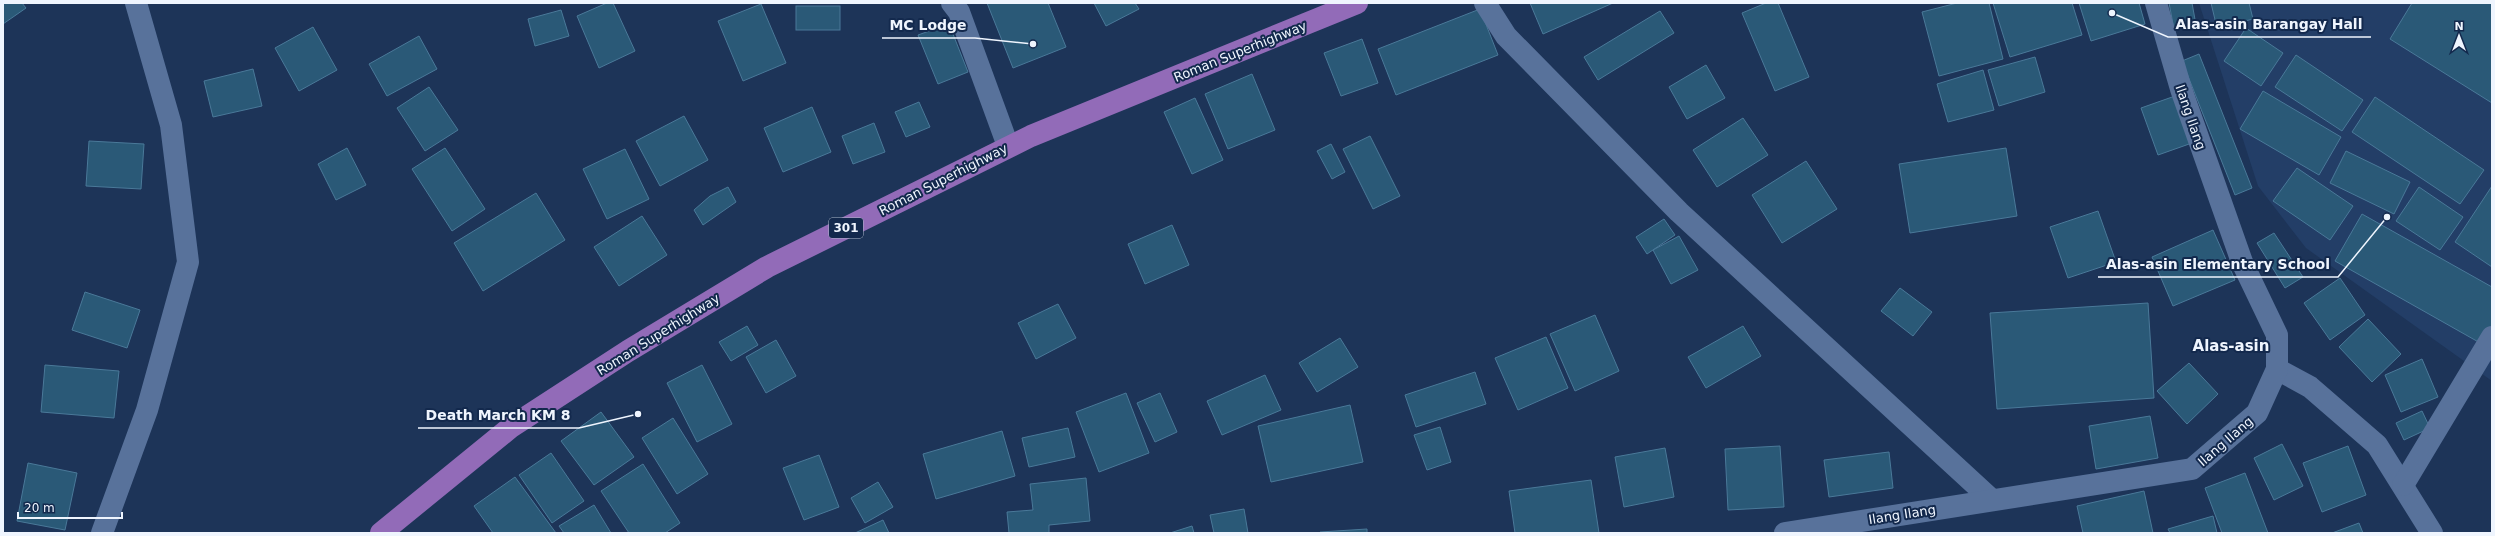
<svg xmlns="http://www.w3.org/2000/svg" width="2495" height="536" font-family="'DejaVu Sans',sans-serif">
<rect width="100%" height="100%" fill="#1d3458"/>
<!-- built -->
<path fill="#233e67" d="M2199,3H2492V381L2306,248L2258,186Z"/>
<!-- building -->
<g fill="#2a5977" stroke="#4a7999">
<path d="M3,3H22L26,8L3,24Z"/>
<path d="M607,3H613L635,51L599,68L577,16Z"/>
<path d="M987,3H1048L1066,47L1013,68Z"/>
<path d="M1094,3H1135L1139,9L1106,26Z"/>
<path d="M1530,3H1613L1543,34Z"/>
<path d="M1766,3H1778L1809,77L1775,91L1742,13Z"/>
<path d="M1957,3H1989L2003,59L1939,76L1922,12Z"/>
<path d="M1993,3H2072L2082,35L2010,57Z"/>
<path d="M2079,3H2139L2145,24L2091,41Z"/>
<path d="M2169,3H2192L2196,25L2174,29Z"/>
<path d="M2211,3H2249L2253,19L2217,28Z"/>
<path d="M2412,3H2492V103L2390,39Z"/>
<path d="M761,4L786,63L743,81L718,21Z"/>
<rect x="796" y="6" width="44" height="24"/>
<path d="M1480,9L1498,55L1396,95L1378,49Z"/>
<path d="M561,10L569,36L535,46L528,19Z"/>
<path d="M1660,11L1674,33L1598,80L1584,57Z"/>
<path d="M949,24L968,72L938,84L918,35Z"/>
<path d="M313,27L337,70L299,91L275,48Z"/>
<path d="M2246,28L2283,53L2261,86L2224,61Z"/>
<path d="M419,36L437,69L387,96L369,64Z"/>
<path d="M1362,39L1378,83L1341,96L1324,53Z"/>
<path d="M2199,54L2252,188L2235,195L2182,61Z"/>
<path d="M2296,55L2363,100L2342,131L2275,87Z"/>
<path d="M2035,57L2045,92L1999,106L1988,70Z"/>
<path d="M1706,65L1725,98L1687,119L1669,87Z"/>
<path d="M253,69L262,106L213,117L204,81Z"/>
<path d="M1983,70L1994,110L1948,122L1937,84Z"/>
<path d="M1252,74L1275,130L1228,149L1205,94Z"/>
<path d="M429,87L458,130L425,151L397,108Z"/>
<path d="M2263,91L2341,137L2319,175L2240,129Z"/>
<path d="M2175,96L2192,143L2158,155L2141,108Z"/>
<path d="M2375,97L2484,170L2460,204L2352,132Z"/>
<path d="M1195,98L1223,160L1192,174L1164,112Z"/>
<path d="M919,102L930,127L906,137L895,112Z"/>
<path d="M812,107L831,152L783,172L764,128Z"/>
<path d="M684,116L708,160L660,186L636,141Z"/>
<path d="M1743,118L1768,155L1717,187L1693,150Z"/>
<path d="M874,123L885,152L853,164L842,136Z"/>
<path d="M1370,136L1400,196L1373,209L1343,149Z"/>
<path d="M89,141L144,144L141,189L86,186Z"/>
<path d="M1331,144L1345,172L1332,179L1317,151Z"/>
<path d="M347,148L366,185L336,200L318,164Z"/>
<path d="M445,148L485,209L452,231L412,169Z"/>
<path d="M2006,148L2017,216L1910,233L1899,164Z"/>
<path d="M625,149L649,199L607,219L583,169Z"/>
<path d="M2346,151L2410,182L2394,214L2330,183Z"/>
<path d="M1806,161L1837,209L1782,243L1752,195Z"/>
<path d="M2297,168L2353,206L2330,240L2273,201Z"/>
<path d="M2492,186V267L2455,242Z"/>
<path d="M728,187L736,202L703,225L694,210L710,196Z"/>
<path d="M2419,187L2463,217L2440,250L2396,221Z"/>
<path d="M536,193L565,240L483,291L454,243Z"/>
<path d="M2098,211L2116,262L2068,278L2050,227Z"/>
<path d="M2362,214L2492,287V327L2482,344L2335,261Z"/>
<path d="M642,216L667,255L619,286L594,247Z"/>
<path d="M1664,219L1675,235L1647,254L1636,237Z"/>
<path d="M1172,225L1189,265L1145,284L1128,244Z"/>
<path d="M2213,230L2235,280L2173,306L2152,257Z"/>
<path d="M2274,233L2303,277L2285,288L2257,243Z"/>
<path d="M1679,236L1698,270L1671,284L1653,250Z"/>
<path d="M2340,278L2365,315L2330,340L2304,303Z"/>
<path d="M1900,288L1932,312L1913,336L1881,311Z"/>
<path d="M85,292L140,310L127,348L72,330Z"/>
<path d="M2148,303L2154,398L1997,409L1990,313Z"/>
<path d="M1058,304L1076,338L1036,359L1018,323Z"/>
<path d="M1595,315L1619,371L1575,391L1550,334Z"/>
<path d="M2368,319L2401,354L2372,382L2339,347Z"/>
<path d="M747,326L758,345L731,361L719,342Z"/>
<path d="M1743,326L1761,356L1706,388L1688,357Z"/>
<path d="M1546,337L1568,388L1518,410L1495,358Z"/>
<path d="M1340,338L1358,367L1317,392L1299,363Z"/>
<path d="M776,340L796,376L766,393L746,357Z"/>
<path d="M2422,359L2438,397L2401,412L2385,375Z"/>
<path d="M2189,363L2218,394L2187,424L2157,391Z"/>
<path d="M45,365L119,371L114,418L41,412Z"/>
<path d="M702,365L732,424L697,442L667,383Z"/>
<path d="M1475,372L1486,404L1416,427L1405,395Z"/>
<path d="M1265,375L1281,410L1222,435L1207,401Z"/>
<path d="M1126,393L1149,453L1099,472L1076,412Z"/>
<path d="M1160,393L1177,432L1155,442L1137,403Z"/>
<path d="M1350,405L1363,462L1271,482L1258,426Z"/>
<path d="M2422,411L2430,428L2404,440L2396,423Z"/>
<path d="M601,412L634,457L594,485L561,441Z"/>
<path d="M2150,416L2158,458L2096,469L2089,426Z"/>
<path d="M673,418L708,474L677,494L642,438Z"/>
<path d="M1440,427L1451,462L1427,470L1414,435Z"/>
<path d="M1068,428L1075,457L1029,467L1022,438Z"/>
<path d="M1002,431L1015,476L936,499L923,454Z"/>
<path d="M2282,444L2303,486L2274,500L2254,458Z"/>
<path d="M1780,446L1784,507L1728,510L1725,449Z"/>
<path d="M2348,446L2366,495L2322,512L2303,463Z"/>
<path d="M1665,448L1674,497L1624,507L1615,457Z"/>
<path d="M1889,452L1893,488L1829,497L1824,460Z"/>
<path d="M551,453L584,501L552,523L519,475Z"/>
<path d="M819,455L839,507L804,520L783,468Z"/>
<path d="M28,463L77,473L65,530L17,521Z"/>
<path d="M643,464L680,523L665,533H629L601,491Z"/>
<path d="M2245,473L2268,533H2222L2205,488Z"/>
<path d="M515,477L556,533H493L474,506Z"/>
<path d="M1086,478L1090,521L1049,525V533H1009L1007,512L1033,510L1030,484Z"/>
<path d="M1591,480L1599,533H1515L1509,491Z"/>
<path d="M878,482L893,507L865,523L851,498Z"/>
<path d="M2144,491L2153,533H2083L2077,506Z"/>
<path d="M594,505L611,533H564L559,526Z"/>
<path d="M1244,509L1248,533H1214L1210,515Z"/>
<path d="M2213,516L2217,533H2170L2168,529Z"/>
<path d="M883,520L889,533H855Z"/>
<path d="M2359,523L2363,533H2332Z"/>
<path d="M1192,526L1194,533H1170Z"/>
<path d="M1367,529V533H1321L1320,532Z"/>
</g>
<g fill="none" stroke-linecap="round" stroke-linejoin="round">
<!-- street -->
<g stroke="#58729b" stroke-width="22">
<path d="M952,3L959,12L1008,146"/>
<path d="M1485,3L1506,36L1679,212L1992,500"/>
<path d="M2277,369L2310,387L2377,445L2432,533"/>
<path d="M2403,485L2492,337"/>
<path d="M102,533L147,410L188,262L171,125L136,3"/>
<path d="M1785,533L2192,469L2257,413L2277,369V335L2242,262L2181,89L2156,3"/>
</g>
<!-- primary -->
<path stroke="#926bb8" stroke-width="22" d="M381,533L511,427L628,351L767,267L1031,136L1357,3"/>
</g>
<g text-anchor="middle" stroke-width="4" stroke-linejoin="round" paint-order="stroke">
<!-- shield labels -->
<rect fill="#13294d" stroke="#adb8c9" stroke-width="1" x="829" y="218" width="34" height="20" rx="3"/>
<g font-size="12" font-weight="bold" fill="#eff5fe">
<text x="846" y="232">301</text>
</g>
<!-- street labels -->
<g font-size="13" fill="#eff5fe" stroke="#13294d">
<text transform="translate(1240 51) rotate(-22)" y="5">Roman Superhighway</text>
<text transform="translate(2191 117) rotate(71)" y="5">Ilang Ilang</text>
<text transform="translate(943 179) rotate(-27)" y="5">Roman Superhighway</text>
<text transform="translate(658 334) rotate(-32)" y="5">Roman Superhighway</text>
<text transform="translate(2225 441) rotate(-41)" y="5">Ilang Ilang</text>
<text transform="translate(1902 514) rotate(-9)" y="5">Ilang Ilang</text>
</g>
<!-- quarter labels -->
<g font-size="15" font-weight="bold" fill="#eff5fe" stroke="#13294d">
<text x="2231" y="351">Alas-asin</text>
</g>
</g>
<!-- callouts -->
<path fill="none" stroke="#eff5fe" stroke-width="1.5" d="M2112 13L2168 37H2371M1033 44L975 38H882M2387 217L2338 277H2098M638 414L579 428H418"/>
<g fill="#eff5fe" stroke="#13294d" stroke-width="1.5">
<circle cx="2112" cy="13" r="4"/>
<circle cx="1033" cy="44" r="4"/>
<circle cx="2387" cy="217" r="4"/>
<circle cx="638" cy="414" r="4"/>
</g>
<g font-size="14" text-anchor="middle" font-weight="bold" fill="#eff5fe" stroke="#13294d" stroke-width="4" stroke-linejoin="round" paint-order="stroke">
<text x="2269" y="29">Alas-asin Barangay Hall</text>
<text x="928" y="30">MC Lodge</text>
<text x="2218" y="269">Alas-asin Elementary School</text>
<text x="498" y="420">Death March KM 8</text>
</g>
<!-- border -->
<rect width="2495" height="536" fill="none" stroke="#eff5fe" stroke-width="8"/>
<!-- north arrow -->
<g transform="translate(2459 36)" stroke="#13294d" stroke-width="3" paint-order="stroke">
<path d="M0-3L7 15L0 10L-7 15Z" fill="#eff5fe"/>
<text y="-6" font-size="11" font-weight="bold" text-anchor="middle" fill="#eff5fe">N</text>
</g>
<!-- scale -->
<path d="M18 512v6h104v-6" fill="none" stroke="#eff5fe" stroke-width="2"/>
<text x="24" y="512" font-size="12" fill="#eff5fe" stroke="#13294d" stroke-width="3" paint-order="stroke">20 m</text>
</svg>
